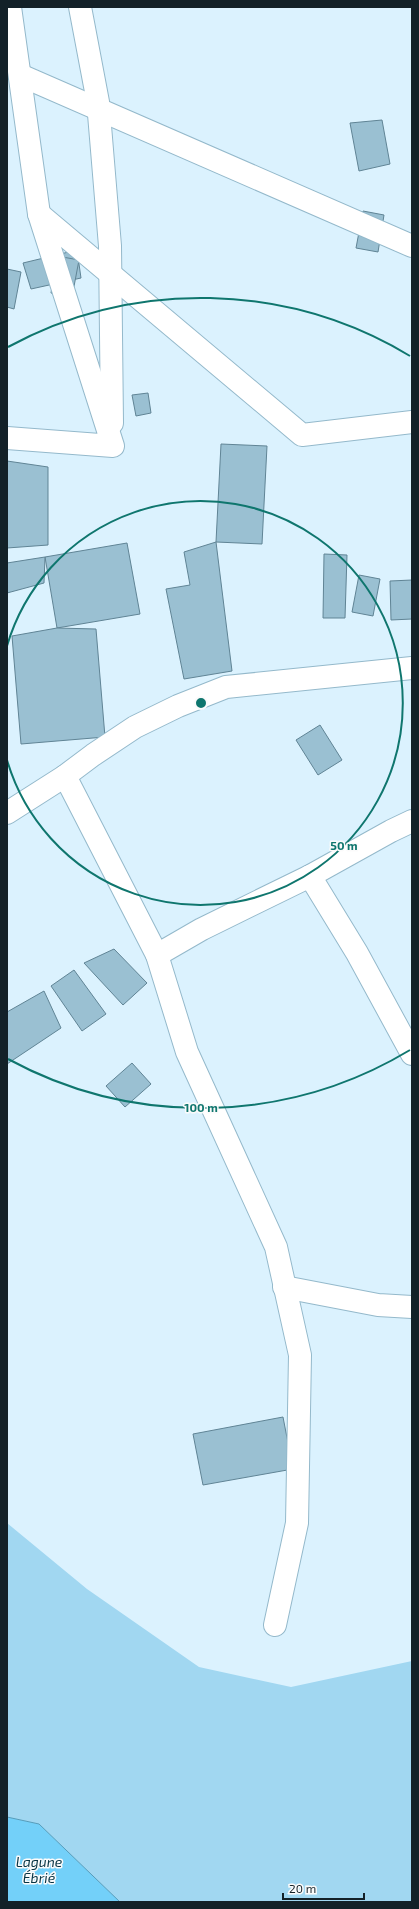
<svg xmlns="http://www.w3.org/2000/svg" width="419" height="1909" font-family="'Exo 2',sans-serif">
<rect width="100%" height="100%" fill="#dbf2fe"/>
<!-- green -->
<path fill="#a1d7f1" d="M7,1523L87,1589L199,1667L291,1687L412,1661V1902H120L39,1824L7,1817Z"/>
<!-- water -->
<path fill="#73d0f9" stroke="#569cba" d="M7,1817L39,1824L120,1902H7Z"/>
<!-- building -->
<g fill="#9ac0d2" stroke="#608495">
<path d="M382,120L390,164L359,171L350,123Z"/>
<path d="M363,211L384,215L378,252L356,248Z"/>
<path d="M77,250L81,278L31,289L23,263Z"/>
<path d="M57,256L79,260L72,297L51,293Z"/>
<path d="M7,269L21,272L14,309L7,307Z"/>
<path d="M148,393L151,413L136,416L132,395Z"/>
<path d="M221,444L267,446L262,544L216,542Z"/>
<path d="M7,461L48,467V545L7,548Z"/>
<path d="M216,542L232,671L184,679L166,589L190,585L184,552Z"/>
<path d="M127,543L140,614L57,628L45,557Z"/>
<path d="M324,554L347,555L345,618H323Z"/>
<path d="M45,557L44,583L7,593V563Z"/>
<path d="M359,575L380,579L373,616L352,612Z"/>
<path d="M412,580V619L391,620L390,581Z"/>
<path d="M57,628L96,629L105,737L21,744L12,636Z"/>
<path d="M320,725L342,760L318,775L296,740Z"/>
<path d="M114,949L147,983L123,1005L84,963Z"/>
<path d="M74,970L106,1014L82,1031L51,986Z"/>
<path d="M44,991L61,1028L7,1064V1012Z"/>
<path d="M132,1063L151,1084L125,1107L106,1086Z"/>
<path d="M283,1417L293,1469L203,1485L193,1434Z"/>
</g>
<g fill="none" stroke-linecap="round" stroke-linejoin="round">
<defs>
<g id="street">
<path d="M10,7L39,214"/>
<path d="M80,7L98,102L110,246L112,423"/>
<path d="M20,75L412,246"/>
<path d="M7,438L113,446L39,214L302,435L412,422"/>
<path d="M65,776L93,755L135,727L178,706L226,687L412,668"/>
<path d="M7,813L65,776L157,955"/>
<path d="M310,876L357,953L412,1054"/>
<path d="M284,1287L378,1305L412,1307"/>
<path d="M275,1625L297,1523L300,1355L276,1247L187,1052L157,955L202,929L310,876L391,831L412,821"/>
</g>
</defs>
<!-- street casing -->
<use href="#street" stroke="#94b9cb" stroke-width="24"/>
<!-- street -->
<use href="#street" stroke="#fff" stroke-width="22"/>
</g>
<!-- distance rings -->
<g fill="none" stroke="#0f766e" stroke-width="2">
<path d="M7 646A202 202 0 1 1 7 760"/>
<path d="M410 1050A405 405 0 0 1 8 1059M8 347A405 405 0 0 1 410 356"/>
</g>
<g text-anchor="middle" stroke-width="3" stroke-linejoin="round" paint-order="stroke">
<!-- water labels -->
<g font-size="14" font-style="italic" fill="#073444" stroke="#fbfbfb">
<text x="39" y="1867">Lagune<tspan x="39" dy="16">Ébrié</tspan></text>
</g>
</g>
<circle cx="201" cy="703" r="6" fill="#0f766e" stroke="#fbfbfb" stroke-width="2"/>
<g font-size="12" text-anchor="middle" font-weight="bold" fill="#0f766e" stroke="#fbfbfb" stroke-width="3" stroke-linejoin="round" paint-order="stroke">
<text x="344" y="850">50 m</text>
<text x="201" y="1112">100 m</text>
</g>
<!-- border -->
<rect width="419" height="1909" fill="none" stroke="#132128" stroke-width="16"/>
<!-- scale -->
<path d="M283 1893v6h81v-6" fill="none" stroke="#132128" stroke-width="2"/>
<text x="289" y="1893" font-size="12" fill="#132128" stroke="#fbfbfb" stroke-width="3" paint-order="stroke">20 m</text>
</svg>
